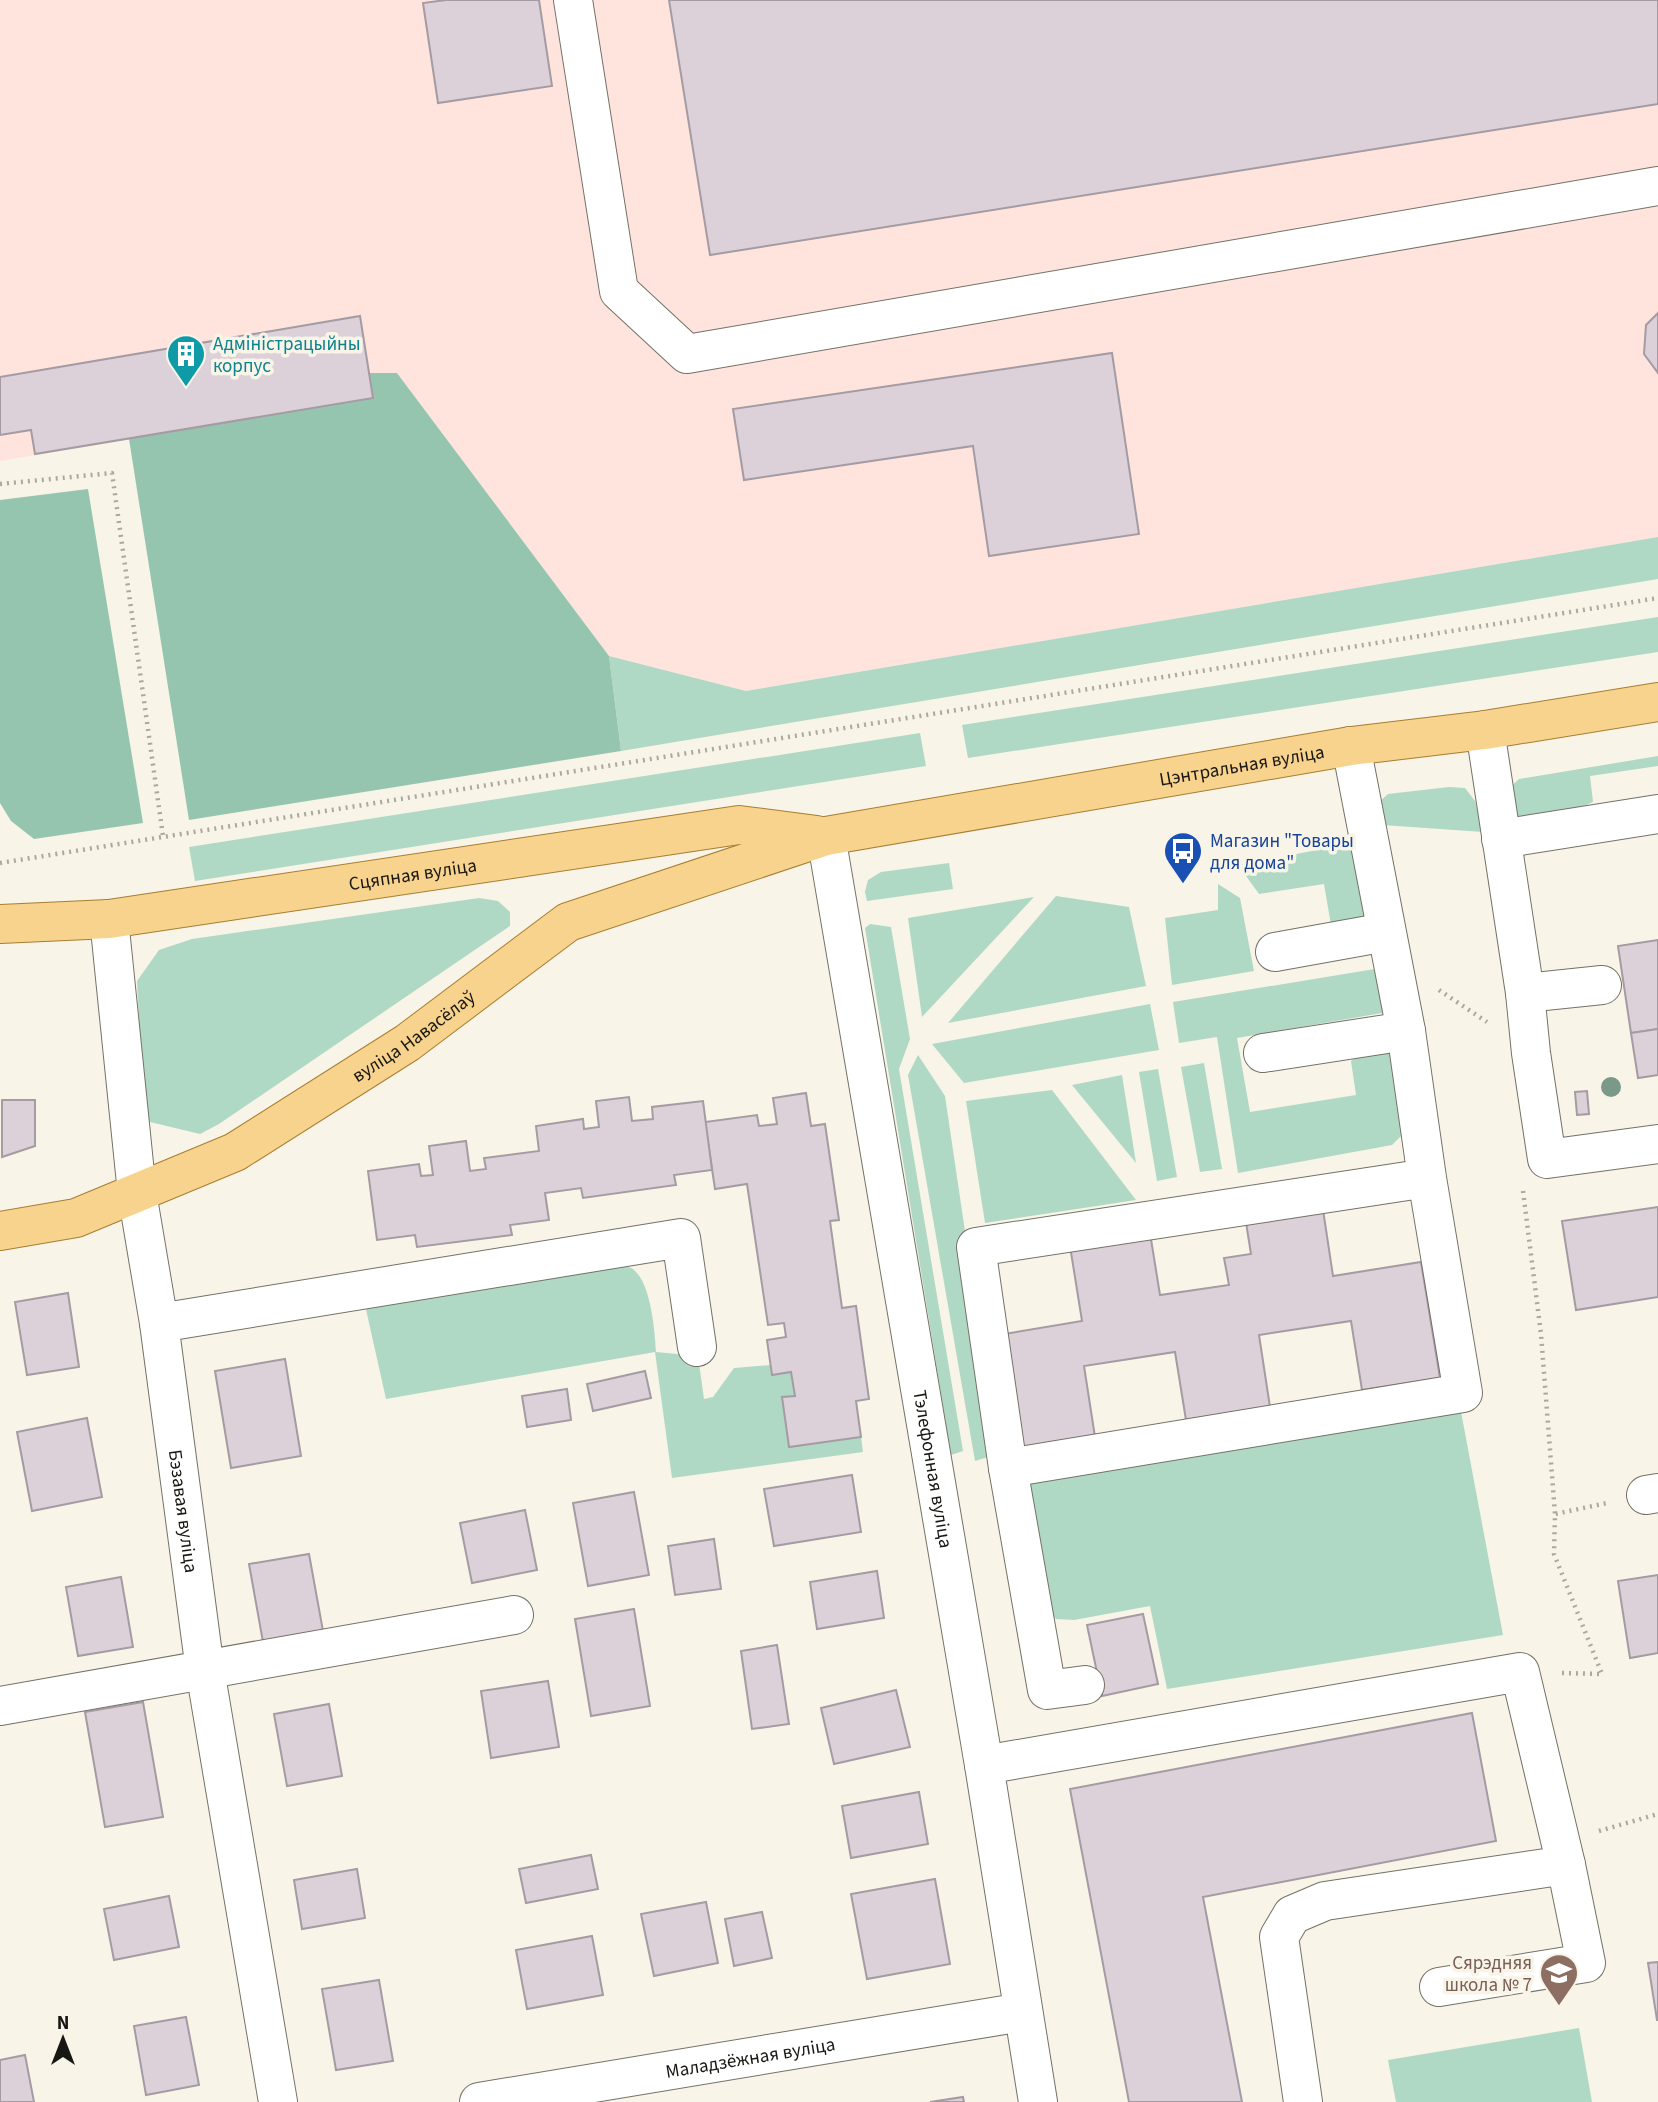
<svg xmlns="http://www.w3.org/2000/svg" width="1658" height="2102" font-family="'Source Sans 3',sans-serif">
<rect width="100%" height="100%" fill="#f8f4e8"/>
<!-- industrial -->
<path fill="#fee4dd" d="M0,0H1658V537L746,691L609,656L397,373L373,398L0,461Z"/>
<!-- green -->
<g fill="#b0d9c5">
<path d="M1658,537V579L621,751L609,656L746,691Z"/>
<path d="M1658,617V652L968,758L962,725Z"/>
<path d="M920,733L926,766L195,881L189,847Z"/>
<path d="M1658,756V766L1590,776L1593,802L1575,810L1520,820L1509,810L1507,790L1519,779Z"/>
<path d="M1449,787L1465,788L1475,801L1483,832L1382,825L1380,801L1388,794Z"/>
<path d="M1359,842L1367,918L1331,925L1324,884L1259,894L1238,865Z"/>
<path d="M949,863L953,889L867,901L865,892L868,880L881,872Z"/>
<path d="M1218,884L1240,898L1254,971L1172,985L1165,918L1218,910Z"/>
<path d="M1056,896L1129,907L1146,986L948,1023Z"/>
<path d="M1034,897L922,1017L908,918Z"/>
<path d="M479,898L498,901L510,912V926L219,1124L200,1134L150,1122L143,1105L137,981L159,950L192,939Z"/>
<path d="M870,924L891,927L910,1039L899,1069L963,1451L951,1455L865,928Z"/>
<path d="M1381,968L1388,1012L1237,1038L1250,1112L1356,1095L1351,1061L1359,1055L1396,1048L1403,1134L1392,1145L1238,1173L1217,1037L1179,1043L1173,1002Z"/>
<path d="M1150,1004L1159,1050L964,1083L932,1044Z"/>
<path d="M918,1055L945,1096L998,1454L975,1461L908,1075Z"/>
<path d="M1204,1063L1222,1169L1200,1172L1181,1067Z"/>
<path d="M1158,1069L1177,1177L1157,1181L1139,1072Z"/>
<path d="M1122,1075L1136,1163L1072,1085Z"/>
<path d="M1052,1090L1136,1200L985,1223L966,1101Z"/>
<path d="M625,1266C628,1267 633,1268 635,1271C651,1285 655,1332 656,1352L698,1356L704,1399L713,1397L734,1368L771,1365L773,1375L791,1372L795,1396L782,1398L789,1447L861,1437L863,1452L672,1478L655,1352L386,1399L365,1305Z"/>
<path d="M1459,1401L1503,1635L1167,1689L1150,1606L1074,1620L1056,1619L1045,1606L1025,1501L1031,1479Z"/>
<path d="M1579,2028L1592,2102H1396L1388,2060Z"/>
</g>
<!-- forest -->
<g fill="#96c5af">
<path d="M369,373H397L609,656L621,751L189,820L129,439L373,398Z"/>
<path d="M88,489L143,823L34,839L11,821L0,803V500Z"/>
</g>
<!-- building -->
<g fill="#dcd1d9" stroke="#a59ba3" stroke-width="2">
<path d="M446,0H539L552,86L438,103L423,3Z"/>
<path d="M669,0H1658V104L710,255Z"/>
<path d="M1658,313V373L1644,354L1646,325Z"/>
<path d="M360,316L373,398L35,454L31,430L0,435V377Z"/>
<path d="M1112,353L1139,534L989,556L973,446L744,480L733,409Z"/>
<path d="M1658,940V1029L1631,1033L1618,946Z"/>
<path d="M1658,1029V1075L1638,1078L1631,1033Z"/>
<path d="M1587,1091L1589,1114L1577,1115L1575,1092Z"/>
<path d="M806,1093L811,1126L825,1124L839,1220L830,1221L842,1308L856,1306L869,1399L856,1401L861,1437L789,1447L782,1397L795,1396L791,1372L772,1375L767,1340L786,1337L784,1323L768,1325L747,1184L715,1189L705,1122L757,1115L759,1126L777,1124L773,1098Z"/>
<path d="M629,1097L632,1121L653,1119L652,1107L703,1101L712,1170L674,1175L676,1185L583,1198L581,1188L545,1193L549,1220L510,1225L512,1235L417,1247L415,1235L377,1240L368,1171L419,1164L421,1176L433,1175L429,1146L466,1141L470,1171L486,1169L484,1158L539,1151L536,1126L583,1119L584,1129L599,1127L596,1101Z"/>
<path d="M2,1100H35V1146L2,1157Z"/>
<path d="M1322,1203L1333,1276L1421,1262L1440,1378L1362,1390L1351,1321L1259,1335L1270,1407L1186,1420L1175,1352L1084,1366L1095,1437L1016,1449L998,1335L1082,1321L1070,1246L1150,1233L1160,1295L1229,1285L1224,1258L1251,1254L1245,1216Z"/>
<path d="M1658,1207V1297L1576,1310L1562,1221Z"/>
<path d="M68,1293L79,1367L27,1375L15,1302Z"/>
<path d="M285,1359L301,1456L231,1468L215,1371Z"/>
<path d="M645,1371L651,1398L593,1411L587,1384Z"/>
<path d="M567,1389L571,1420L527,1427L522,1396Z"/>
<path d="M87,1418L102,1497L32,1511L17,1432Z"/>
<path d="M852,1475L861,1532L774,1546L764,1489Z"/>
<path d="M634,1492L649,1575L588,1586L573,1503Z"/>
<path d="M525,1510L537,1570L472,1583L460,1523Z"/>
<path d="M714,1539L721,1589L675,1595L668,1546Z"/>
<path d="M309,1554L323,1631L263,1642L249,1564Z"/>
<path d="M877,1571L884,1618L817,1629L810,1582Z"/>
<path d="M1658,1575V1653L1630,1658L1618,1581Z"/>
<path d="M121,1577L133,1647L78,1656L66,1587Z"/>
<path d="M634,1609L650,1706L591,1716L575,1619Z"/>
<path d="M1143,1614L1158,1684L1102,1696L1087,1625Z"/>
<path d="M777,1645L789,1724L752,1729L741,1651Z"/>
<path d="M548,1681L559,1747L491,1758L481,1691Z"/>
<path d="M896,1690L910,1747L834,1764L821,1708Z"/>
<path d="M143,1702L163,1817L105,1827L85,1712Z"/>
<path d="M329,1704L342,1776L287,1786L274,1714Z"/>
<path d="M1472,1713L1496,1841L1203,1897L1242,2102H1129L1070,1789Z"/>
<path d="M919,1792L928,1844L851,1858L842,1806Z"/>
<path d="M591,1855L598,1889L526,1903L519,1869Z"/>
<path d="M357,1869L365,1918L302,1929L294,1880Z"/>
<path d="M935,1879L950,1964L867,1979L851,1894Z"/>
<path d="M169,1896L179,1947L114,1960L104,1909Z"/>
<path d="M706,1902L718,1963L654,1976L641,1914Z"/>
<path d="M762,1912L772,1958L734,1966L725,1919Z"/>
<path d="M592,1936L603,1995L527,2009L516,1950Z"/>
<path d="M1658,1962V2020H1657L1648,1963Z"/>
<path d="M379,1980L393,2061L336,2070L322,1989Z"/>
<path d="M186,2017L199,2085L146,2095L134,2026Z"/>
<path d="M25,2055L34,2102H0V2060Z"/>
<path d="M963,2097L964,2102H930Z"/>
</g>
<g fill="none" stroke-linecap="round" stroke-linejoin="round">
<defs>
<g id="minor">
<path d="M573,0L619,291L687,354L1658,186"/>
<path d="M1485,730L1525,993L1531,1053L1547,1159L1658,1144"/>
<path d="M1351,746L1406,1031L1427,1178L1463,1393L1008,1468L976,1247L1427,1178"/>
<path id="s1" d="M826,836L984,1765L1038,2102"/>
<path d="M1501,839L1658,814"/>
<path id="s2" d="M109,919L137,1193L159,1323L205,1670L278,2102"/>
<path d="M1275,952L1386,932"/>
<path d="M1525,993L1602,985"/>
<path d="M1263,1053L1406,1031"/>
<path d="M159,1323L681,1238L697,1347"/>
<path d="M1008,1468L1047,1690L1085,1685"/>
<path d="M1646,1495L1658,1493"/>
<path d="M0,1706L514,1615"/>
<path d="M984,1765L1520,1672L1566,1865L1325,1901L1292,1915L1279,1937L1303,2102"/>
<path d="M1439,1987L1586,1963L1566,1865"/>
<path id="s3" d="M479,2102L1022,2012"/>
</g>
<g id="major">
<path id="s4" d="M0,924L109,919L739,825L817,835"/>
<path id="s5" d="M0,1231L76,1218L235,1152L407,1043L568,922L826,836L1351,746L1485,730L1658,702"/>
</g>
</defs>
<!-- minor casing -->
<use href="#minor" stroke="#747166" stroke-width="40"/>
<!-- major casing -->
<use href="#major" stroke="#a77e31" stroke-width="40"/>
<!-- path -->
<g stroke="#aba89f" stroke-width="4.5" stroke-dasharray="2 5" stroke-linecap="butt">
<path d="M0,484L112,473L163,836"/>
<path d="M0,863L1658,598"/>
<path d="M1439,990L1487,1022"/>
<path d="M1523,1191L1541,1334L1555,1514"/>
<path d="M1562,1673L1602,1674L1554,1554L1555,1514L1607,1503"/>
<path d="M1599,1831L1658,1814"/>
</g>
<!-- minor -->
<use href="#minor" stroke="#fff" stroke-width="38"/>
<!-- major -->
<use href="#major" stroke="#f8d38d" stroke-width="38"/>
</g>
<!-- trees -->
<circle fill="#7a9988" cx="1611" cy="1087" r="10"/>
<!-- icons -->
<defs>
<symbol id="building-pin" viewBox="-11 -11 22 30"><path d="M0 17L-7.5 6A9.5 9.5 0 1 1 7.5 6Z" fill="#0f9aa8" stroke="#f8f4e8"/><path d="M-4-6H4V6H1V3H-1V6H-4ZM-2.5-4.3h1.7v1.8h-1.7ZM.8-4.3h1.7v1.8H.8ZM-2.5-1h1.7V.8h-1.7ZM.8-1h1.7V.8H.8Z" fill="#fff"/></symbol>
<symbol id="bus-pin" viewBox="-11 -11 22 30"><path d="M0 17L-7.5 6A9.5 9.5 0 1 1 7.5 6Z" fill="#1a4fb4" stroke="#f8f4e8"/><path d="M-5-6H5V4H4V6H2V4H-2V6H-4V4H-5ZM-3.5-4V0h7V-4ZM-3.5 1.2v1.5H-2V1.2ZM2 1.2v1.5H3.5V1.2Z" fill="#fff"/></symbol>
<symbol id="school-pin" viewBox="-11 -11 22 30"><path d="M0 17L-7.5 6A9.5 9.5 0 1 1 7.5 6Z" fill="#8d6e63" stroke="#f8f4e8"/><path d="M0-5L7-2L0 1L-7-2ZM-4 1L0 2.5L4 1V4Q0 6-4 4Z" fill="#fff"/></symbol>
</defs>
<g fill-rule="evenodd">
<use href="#building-pin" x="164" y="332" width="44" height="60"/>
<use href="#bus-pin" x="1161" y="829" width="44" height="60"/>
<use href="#school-pin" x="1537" y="1951" width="44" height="60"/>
</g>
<g text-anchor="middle" stroke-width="7" stroke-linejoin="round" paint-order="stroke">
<!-- culture labels -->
<g font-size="19" fill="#0d838f" stroke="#f8f4e8" text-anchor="start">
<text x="213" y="350">Адміністрацыйны<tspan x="213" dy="22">корпус</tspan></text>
</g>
<!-- street labels -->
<g font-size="19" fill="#181713" stroke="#f8f4e8">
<text dy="7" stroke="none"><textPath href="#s5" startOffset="1348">Цэнтральная вуліца</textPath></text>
<text dy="7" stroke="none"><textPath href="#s4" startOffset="416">Сцяпная вуліца</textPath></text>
<text dy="7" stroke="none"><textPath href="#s5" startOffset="462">вуліца Навасёлаў</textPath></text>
<text dy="7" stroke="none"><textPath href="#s1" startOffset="642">Тэлефонная вуліца</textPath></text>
<text dy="7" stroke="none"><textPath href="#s2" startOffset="597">Бэзавая вуліца</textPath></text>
<text dy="7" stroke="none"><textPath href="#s3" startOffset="275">Маладзёжная вуліца</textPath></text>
</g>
<!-- transit labels -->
<g font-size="19" fill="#164399" stroke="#f8f4e8" text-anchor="start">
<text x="1210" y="847">Магазин "Товары<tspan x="1210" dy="22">для дома"</tspan></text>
</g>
<!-- education labels -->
<g font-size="19" fill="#785e54" stroke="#f8f4e8" text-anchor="end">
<text x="1532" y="1969">Сярэдняя<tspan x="1532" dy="22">школа № 7</tspan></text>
</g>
</g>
<!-- north arrow -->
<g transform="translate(63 2039)" stroke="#f8f4e8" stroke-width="5" paint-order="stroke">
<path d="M0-5L12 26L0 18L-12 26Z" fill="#181713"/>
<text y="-10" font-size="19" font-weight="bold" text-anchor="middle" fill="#181713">N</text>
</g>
</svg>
